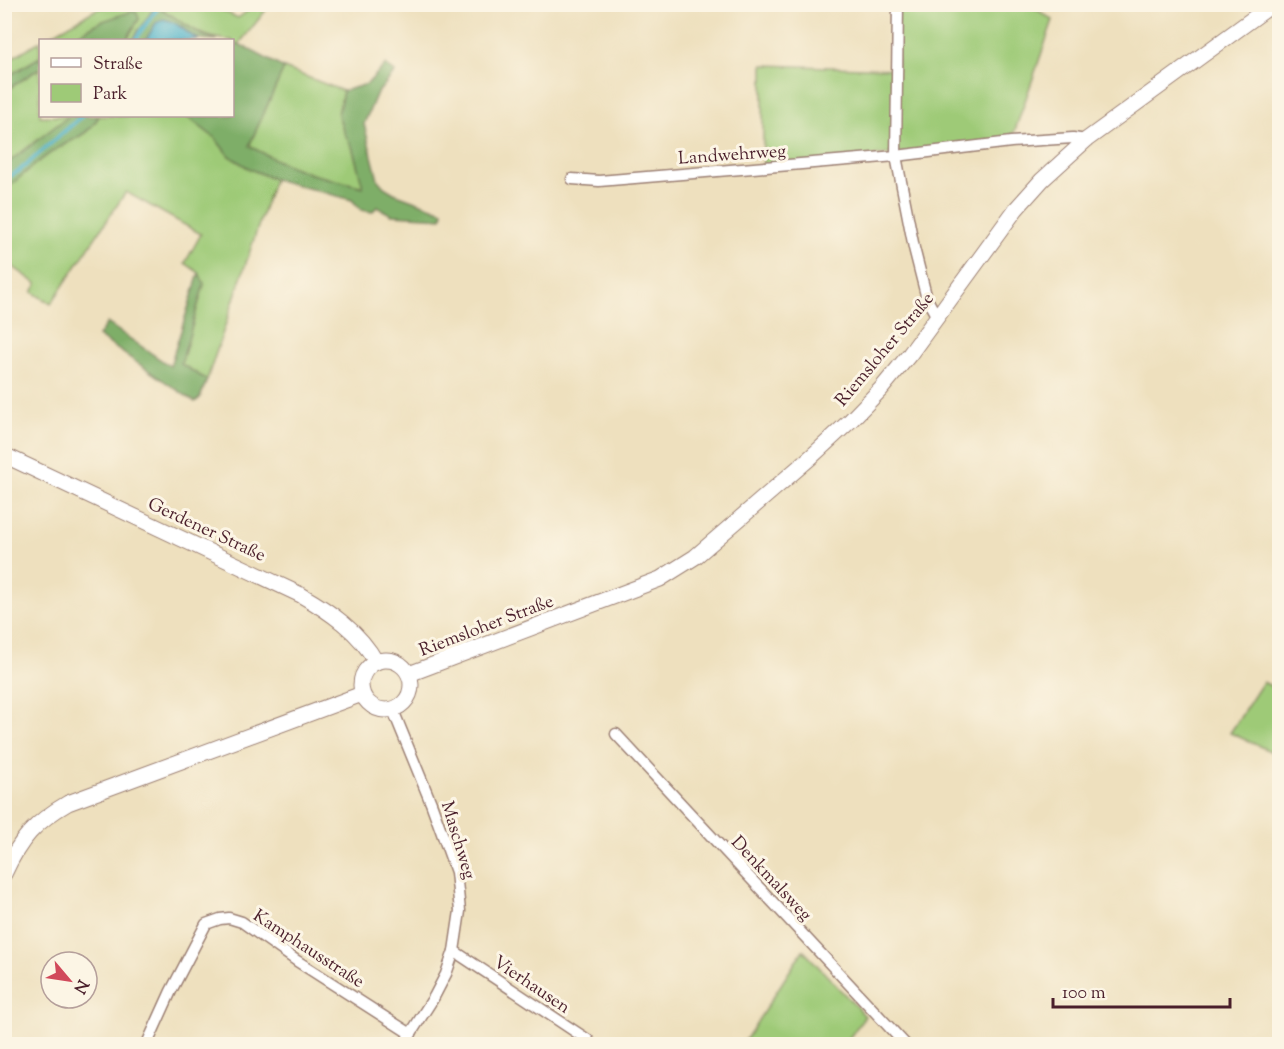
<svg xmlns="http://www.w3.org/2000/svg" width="1284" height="1049" font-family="'Sorts Mill Goudy',serif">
<rect width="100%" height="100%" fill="#fcf5e5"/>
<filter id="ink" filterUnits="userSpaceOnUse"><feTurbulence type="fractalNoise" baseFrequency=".0167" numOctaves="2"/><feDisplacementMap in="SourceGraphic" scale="12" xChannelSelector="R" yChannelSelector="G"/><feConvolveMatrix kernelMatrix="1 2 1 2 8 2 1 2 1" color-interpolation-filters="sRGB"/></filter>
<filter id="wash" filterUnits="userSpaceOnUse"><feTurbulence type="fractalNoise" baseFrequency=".008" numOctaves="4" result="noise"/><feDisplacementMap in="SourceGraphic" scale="24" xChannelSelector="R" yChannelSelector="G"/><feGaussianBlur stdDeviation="1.35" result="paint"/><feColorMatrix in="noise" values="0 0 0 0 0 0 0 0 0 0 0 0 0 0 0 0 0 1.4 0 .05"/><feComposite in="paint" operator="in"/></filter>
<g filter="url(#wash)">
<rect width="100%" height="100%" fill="#eee0be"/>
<!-- green -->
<g fill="#9eca77" stroke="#747451" stroke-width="1.5">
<path d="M114,5H211L238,18L250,9L251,5H270L239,44L233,46L232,40C204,40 186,25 163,10L138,30L133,40H126L139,19L100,22L68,40H42L97,9Z"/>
<path d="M898,5H1030L1053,20L1011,142L763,167V65L897,69Z"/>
<path d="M40,41V57L5,78V62Z"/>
<path d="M40,68V116H69L5,165V91Z"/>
<path d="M284,68L343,91L338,115L345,135L352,146L364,187L311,174L282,163L249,146Z"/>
<path d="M99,116H186L215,138L229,156L250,169L274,179L207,380L181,364L204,284L199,273L185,263L201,234L126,192L51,304L32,292L37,284L5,261V190C22,176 40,158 60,147C79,136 87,136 99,116Z"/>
<path d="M1263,682L1279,690V755L1230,733Z"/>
<path d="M803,950L865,1016L845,1044H743Z"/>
</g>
<!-- forest -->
<g fill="#7eae68" stroke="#64664a" stroke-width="1.5">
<path d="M153,9L163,10L200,34L217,40C200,40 192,39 181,26L156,23L146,40H133Z"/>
<path d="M133,11L137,13L139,19L126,40H104L95,35L86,40H68L100,22Z"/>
<path d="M239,44L284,68L249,146L282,163L311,174L363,187L352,146L345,135L338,115L343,91L367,84L385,65L395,72L376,95L364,124L378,180L384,187L394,193L443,211L442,218L392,215L377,207L372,212L361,210L352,200L274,179L250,169L229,156L215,138L186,116H232L233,46Z"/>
<path d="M40,57V68L5,91V78Z"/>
<path d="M69,116H99C87,136 78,136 60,147C40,158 22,176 5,190V165Z"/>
<path d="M199,273L204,284L181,364L207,380L200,398L195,402L98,336L107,323L170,366Z"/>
</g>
<!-- water -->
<path fill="#4ab1c9" stroke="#4a687a" stroke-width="1.5" d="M163,19C179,22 186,34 199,40H146L156,23Z"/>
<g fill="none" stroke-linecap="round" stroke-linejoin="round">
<!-- stream -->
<g stroke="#4ab1c9" stroke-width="4">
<path d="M136,40L140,32L157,9"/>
<path d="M4,179L19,171L82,116"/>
</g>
</g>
</g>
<g filter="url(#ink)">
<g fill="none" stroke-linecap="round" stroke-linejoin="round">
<defs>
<g id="street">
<path d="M898,4L896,156L914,248L927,299L937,317"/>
<path d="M572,179L599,181L896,156L1011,142L1073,138L1086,140"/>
<path d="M393,710L431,803L456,872L460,911L454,951L446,974L434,997L404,1044"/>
<path d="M616,734L905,1044"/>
<path d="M454,951L588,1040L591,1044"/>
<path d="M147,1044L171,991L206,924L220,919L229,918L242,922L297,961L411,1034"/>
</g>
<g id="secondary">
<path d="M4,455L301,595C329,611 360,632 376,662"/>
<circle cx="386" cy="685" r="25"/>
<path d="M409,674L660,579L695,557L811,457L851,420L881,389L910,354L1016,209L1042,180L1086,140L1273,4"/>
<path d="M4,874C20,839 35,822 68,803L362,694"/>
</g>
</defs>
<!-- street casing -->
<use href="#street" stroke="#9c8074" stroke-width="13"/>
<!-- secondary casing -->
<use href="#secondary" stroke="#9c8074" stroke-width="17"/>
<!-- street -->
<use href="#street" stroke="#fff" stroke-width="10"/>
<!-- secondary -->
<use href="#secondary" stroke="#fff" stroke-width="15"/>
</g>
</g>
<g text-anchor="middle" stroke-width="6" stroke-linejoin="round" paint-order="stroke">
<!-- street labels -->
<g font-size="18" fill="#4a1f2b" stroke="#fcf5e5">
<text transform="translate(732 154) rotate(-4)" y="6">Landwehrweg</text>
<text transform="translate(884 349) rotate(-50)" y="6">Riemsloher Straße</text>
<text transform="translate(207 529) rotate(25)" y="6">Gerdener Straße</text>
<text transform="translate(486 625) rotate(-21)" y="6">Riemsloher Straße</text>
<text transform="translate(459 840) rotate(73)" y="6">Maschweg</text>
<text transform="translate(772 878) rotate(47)" y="6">Denkmalsweg</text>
<text transform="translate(309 948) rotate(33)" y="6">Kamphausstraße</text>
<text transform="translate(532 984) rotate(34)" y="6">Vierhausen</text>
</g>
</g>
<!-- margin -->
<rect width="1284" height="1049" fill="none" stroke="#fcf5e5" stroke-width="24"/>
<!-- legend -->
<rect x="39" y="39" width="195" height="78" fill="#fcf5e5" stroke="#b59f9b" stroke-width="1.5"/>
<rect x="51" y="58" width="30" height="9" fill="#ffffff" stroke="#b59f9b" stroke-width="1.5"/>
<text x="93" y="69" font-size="18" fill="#4a1f2b">Straße</text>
<rect x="51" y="84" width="30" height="18" fill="#9eca77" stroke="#b59f9b" stroke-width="1.5"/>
<text x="93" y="99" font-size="18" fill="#4a1f2b">Park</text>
<!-- north arrow -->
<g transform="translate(69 980) rotate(119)"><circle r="28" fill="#fcf5e5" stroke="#b59f9b" stroke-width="1.5"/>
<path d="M0-4.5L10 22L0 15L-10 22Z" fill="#d1495b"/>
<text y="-9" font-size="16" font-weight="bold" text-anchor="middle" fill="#4a1f2b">N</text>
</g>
<!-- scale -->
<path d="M1053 998v9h177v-9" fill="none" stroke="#4a1f2b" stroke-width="3"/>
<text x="1062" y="998" font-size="18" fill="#4a1f2b" stroke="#fcf5e5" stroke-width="4.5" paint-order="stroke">100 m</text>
</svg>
